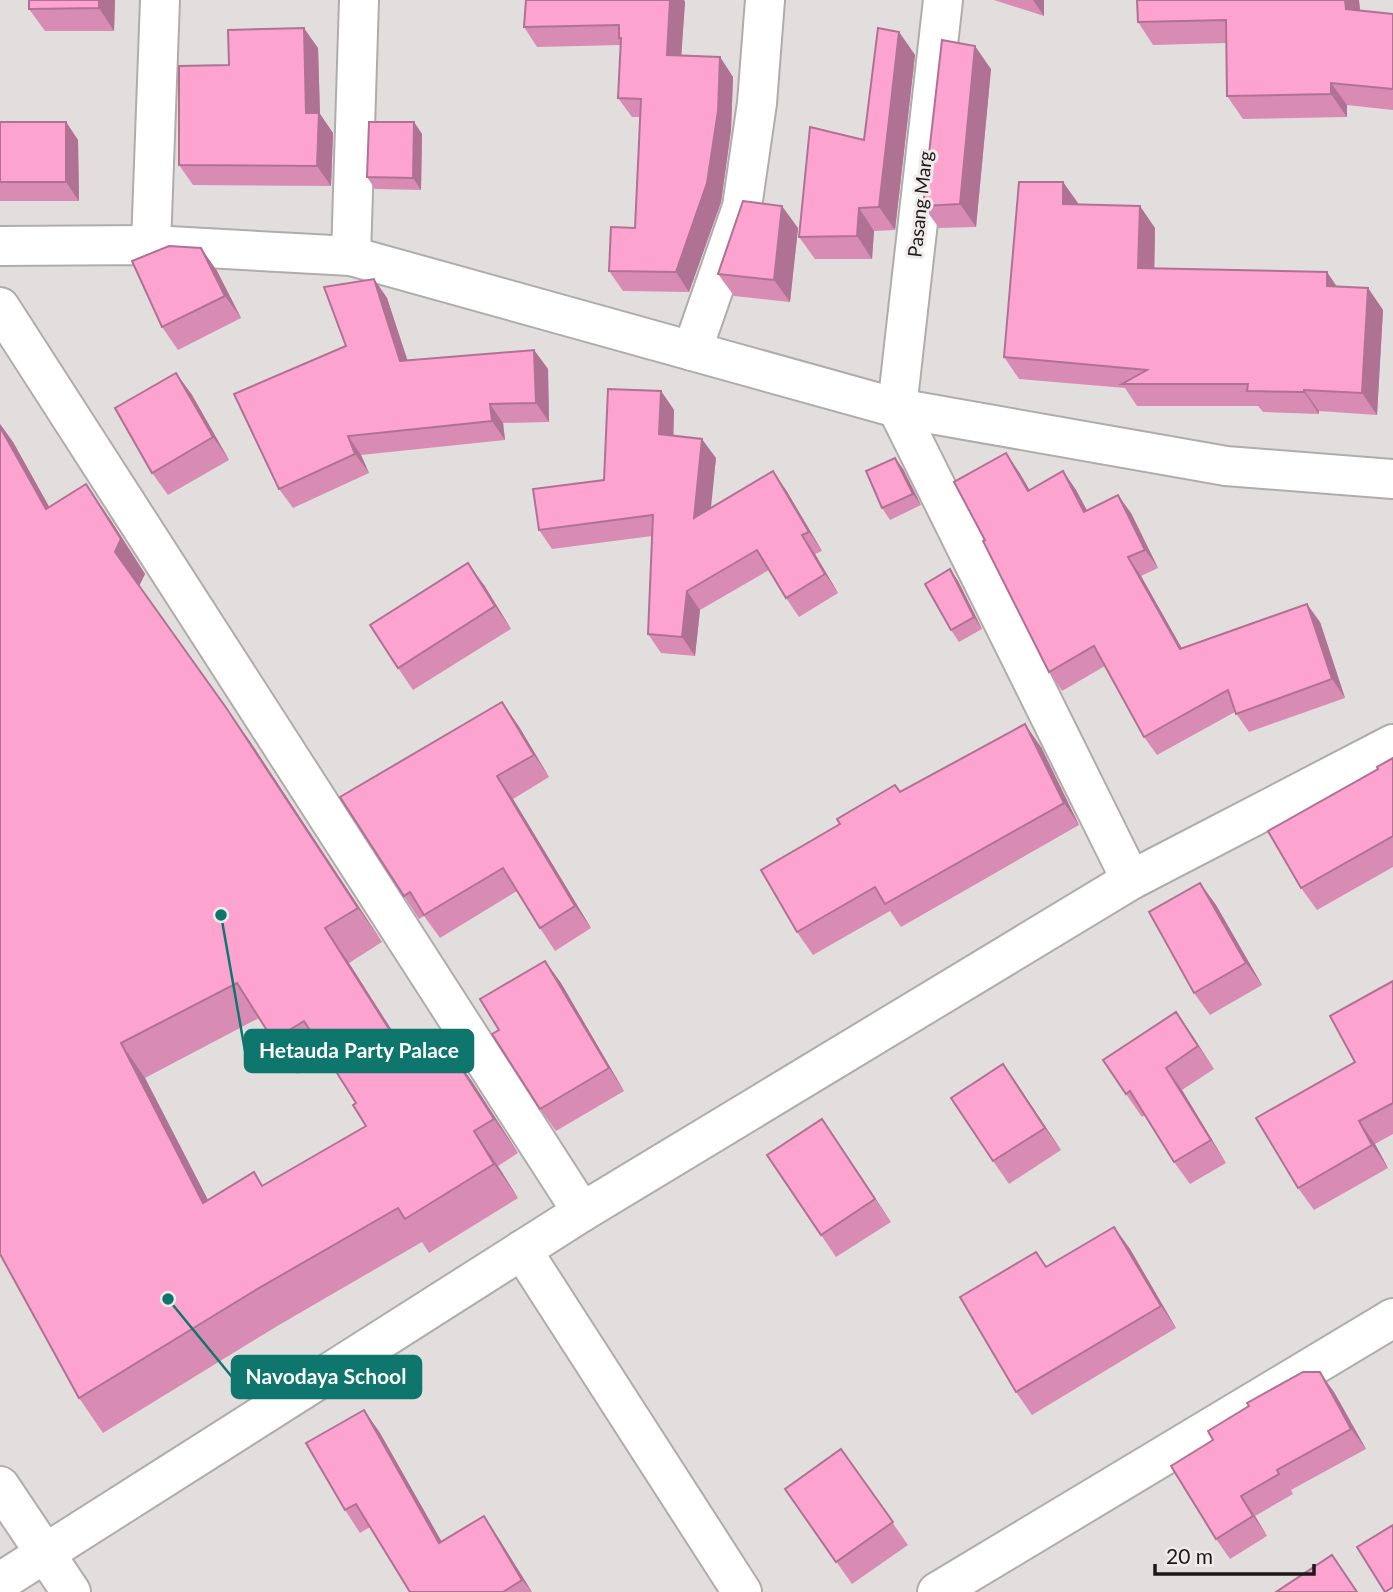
<svg xmlns="http://www.w3.org/2000/svg" width="1393" height="1592" font-family="Lato,sans-serif">
<rect width="100%" height="100%" fill="#e3dede"/>
<g fill="none" stroke-linecap="round" stroke-linejoin="round">
<defs>
<g id="street">
<path d="M943,0L897,408L1131,880"/>
<path d="M151,245L160,0"/>
<path d="M0,246L151,245L351,256L897,408L1226,466L1393,479"/>
<path d="M351,256L359,0"/>
<path d="M0,307L582,1212"/>
<path d="M692,351L742,207L757,103L765,0"/>
<path d="M522,1250L742,1592"/>
<path d="M0,1486L71,1592"/>
<path d="M0,1582L582,1212L1131,880L1393,744"/>
<path d="M937,1592L1393,1318"/>
</g>
</defs>
<!-- street casing -->
<use href="#street" stroke="#b1acac" stroke-width="42"/>
<!-- street -->
<use href="#street" stroke="#fff" stroke-width="38"/>
</g>
<!-- wall -->
<g fill="#d98cb3" fill-rule="evenodd">
<path d="M29,0H115L114,31H45L29,9Z"/>
<path d="M526,0H684L685,2L681,56L720,57L733,77L731,130L721,202L689,292L623,291L609,271L635,228L641,117H632L618,98L621,45L537,47L524,27Z"/>
<path d="M994,0H1044V16Z"/>
<path d="M1137,0H1359L1360,11L1393,14V110L1347,105V117L1243,119L1227,96L1226,43L1153,45L1138,22Z"/>
<path d="M899,32L915,55L895,230L874,231L872,259H815L799,237L864,140Z"/>
<path d="M318,48L320,114L333,133L331,186L193,185L179,165L229,65Z"/>
<path d="M991,69L976,227L939,228L923,206Z"/>
<path d="M0,122H66L78,140L79,201H0Z"/>
<path d="M414,122L422,134L421,190L375,189L367,177Z"/>
<path d="M1063,182L1078,205L1155,228L1154,268L1337,286L1368,288L1383,310L1377,415L1319,411V414L1263,412L1258,406H1137L1125,388L1019,379L1004,357Z"/>
<path d="M798,228L790,302L734,296L718,274Z"/>
<path d="M201,248L217,271L241,318L178,350L162,327Z"/>
<path d="M374,279L387,298L407,360L534,350L548,369L549,422L503,423L505,440L361,455L369,473L293,508L279,489L346,346Z"/>
<path d="M176,373L192,395L229,460L168,495L152,473Z"/>
<path d="M661,391L674,410L673,436L716,458L710,508L786,490L822,551L815,554L838,593L799,617L786,598L769,570L700,610L695,656L661,653L648,634L652,536L552,549L539,530L604,480Z"/>
<path d="M0,424L13,442L49,507L110,519L145,574L139,586L251,743L382,942L349,963L415,1066L471,1080L518,1153L498,1166L518,1198L429,1253L422,1242L279,1325L103,1433L79,1398L0,1254ZM259,1018L297,1074L327,1056L356,1103L366,1126L263,1186L208,1200L145,1078Z"/>
<path d="M895,458L903,469L921,505L890,520L882,508Z"/>
<path d="M1063,471L1076,490L1087,510L1131,513L1158,568L1141,576L1182,649L1320,622L1345,698L1249,732L1235,712L1157,755L1144,737L1105,666L1062,691L1049,672L985,540L1019,472L1029,490Z"/>
<path d="M950,569L958,581L982,629L959,642L951,630Z"/>
<path d="M484,585L511,629L413,690L398,668Z"/>
<path d="M518,725L549,777L513,799L591,928L555,951L540,928L517,891L440,938L424,916L419,919L404,896Z"/>
<path d="M1041,747L1079,825L901,927L890,911L813,955L797,932L840,824L895,785L900,792Z"/>
<path d="M1393,758V867L1317,910L1301,888L1378,769Z"/>
<path d="M1200,883L1216,905L1262,985L1210,1015L1194,993Z"/>
<path d="M545,961L561,983L624,1091L556,1131L540,1109L499,1030Z"/>
<path d="M1393,981V1134L1375,1144L1388,1168L1314,1210L1298,1188L1355,1062Z"/>
<path d="M1176,1012L1214,1069L1182,1090L1226,1163L1190,1184L1174,1162L1145,1115L1142,1117L1126,1094Z"/>
<path d="M1003,1064L1061,1150L1009,1184L993,1161Z"/>
<path d="M822,1119L891,1222L836,1257L821,1235Z"/>
<path d="M1114,1227L1130,1249L1176,1328L1032,1415L1016,1392L1047,1266Z"/>
<path d="M1334,1392L1366,1449L1291,1490L1293,1494L1255,1516L1267,1536L1230,1559L1216,1539L1171,1466Z"/>
<path d="M364,1410L380,1433L441,1541L499,1539L532,1592H410L370,1527L360,1533L345,1510Z"/>
<path d="M841,1449L908,1545L852,1584L785,1489Z"/>
</g>
<!-- shaded-wall -->
<g fill="#b07292">
<path d="M99,0H115L114,31L99,8Z"/>
<path d="M670,0H684L685,2L680,75L667,55Z"/>
<path d="M1033,0H1044V16Z"/>
<path d="M1345,0H1359L1362,32L1346,9Z"/>
<path d="M304,28L318,48L320,114L333,133L331,186L317,166L306,113Z"/>
<path d="M899,32L915,55L895,230L879,207Z"/>
<path d="M975,46L991,69L976,227L960,204Z"/>
<path d="M720,57L733,77L731,130L721,202L689,292L676,272Z"/>
<path d="M1331,83L1347,105V117L1331,94Z"/>
<path d="M66,122L78,140L79,201L66,182Z"/>
<path d="M414,122L422,134L421,190L413,178Z"/>
<path d="M1063,182L1078,203V226L1063,204Z"/>
<path d="M782,206L798,228L790,302L774,280Z"/>
<path d="M1140,206L1155,228L1154,290L1138,268Z"/>
<path d="M859,208L874,231L872,259L857,236Z"/>
<path d="M201,248L217,271L241,318L225,296Z"/>
<path d="M1327,272L1342,294L1327,286Z"/>
<path d="M374,279L387,298L414,380L400,361Z"/>
<path d="M1368,288L1383,310L1377,415L1362,393Z"/>
<path d="M534,350L548,369L549,422L536,403Z"/>
<path d="M176,373L192,395L229,460L213,437Z"/>
<path d="M1304,390L1319,411V414L1304,392Z"/>
<path d="M661,391L674,410L673,454L659,434Z"/>
<path d="M490,404L503,423L505,440L492,421Z"/>
<path d="M0,424L13,442L70,544L46,509L0,430Z"/>
<path d="M348,436L361,455L369,473L355,454Z"/>
<path d="M702,439L716,458L708,537L694,518Z"/>
<path d="M1006,453L1019,472L1041,509L1028,491Z"/>
<path d="M895,458L903,469L921,505L913,494Z"/>
<path d="M773,471L786,490L822,551L809,532Z"/>
<path d="M1063,471L1076,490L1097,530L1084,512Z"/>
<path d="M86,484L110,519L145,574L139,586L115,552Z"/>
<path d="M1118,495L1131,513L1158,568L1145,550Z"/>
<path d="M802,535L815,554L838,593L825,574Z"/>
<path d="M1128,557L1141,576L1193,668L1180,649Z"/>
<path d="M468,563L484,585L511,629L495,606Z"/>
<path d="M950,569L958,581L982,629L974,617Z"/>
<path d="M687,591L700,610L695,656L682,637Z"/>
<path d="M1307,604L1320,622L1345,698L1332,679Z"/>
<path d="M502,702L518,725L549,777L534,755Z"/>
<path d="M227,709L251,743L382,942L358,908Z"/>
<path d="M1025,724L1041,747L1079,825L1064,803Z"/>
<path d="M497,776L513,799L591,928L575,906Z"/>
<path d="M1200,883L1216,905L1262,985L1246,963Z"/>
<path d="M325,928L349,963L437,1102L413,1067Z"/>
<path d="M545,961L561,983L624,1091L609,1068Z"/>
<path d="M1176,1012L1192,1035L1214,1069L1198,1046Z"/>
<path d="M121,1043L145,1078L227,1237L203,1203Z"/>
<path d="M447,1046L471,1080L518,1153L494,1119Z"/>
<path d="M1003,1064L1019,1087L1061,1150L1045,1128Z"/>
<path d="M1166,1068L1182,1090L1226,1163L1211,1140Z"/>
<path d="M822,1119L838,1142L891,1222L875,1199Z"/>
<path d="M1359,1121L1375,1144L1388,1168L1372,1145Z"/>
<path d="M474,1131L498,1166L518,1198L494,1164Z"/>
<path d="M1114,1227L1130,1249L1176,1328L1161,1306Z"/>
<path d="M1320,1372L1334,1392L1366,1449L1351,1429Z"/>
<path d="M364,1410L380,1433L455,1565L439,1543Z"/>
<path d="M1241,1496L1255,1516L1267,1536L1253,1516Z"/>
<path d="M484,1516L499,1539L532,1592L522,1580Z"/>
</g>
<!-- building -->
<g fill="#fca3d0" stroke="#b07292" stroke-width="2" fill-rule="evenodd">
<path d="M29,0H99V8L29,9Z"/>
<path d="M526,0H670L667,55L720,57L718,111L707,183L676,272L609,271L611,227L635,228L641,99L618,98L621,38H619V25L524,27Z"/>
<path d="M1137,0H1345L1346,9L1393,14V89L1331,83V94L1227,96L1226,20L1138,22Z"/>
<path d="M304,28L306,113H319L317,166L179,165V66L229,65L228,30Z"/>
<path d="M878,28L899,32L879,207L859,208L857,236L799,237L810,127L864,140Z"/>
<path d="M942,40L975,46L960,204L923,206Z"/>
<rect x="0" y="122" width="66" height="60"/>
<path d="M369,122H414L413,178L367,177Z"/>
<path d="M1019,182H1063V204L1140,206L1138,268L1327,272V286L1368,288L1362,393L1304,390V392L1247,391L1248,384H1122L1147,370L1004,357Z"/>
<path d="M743,201L782,206L774,280L718,274Z"/>
<path d="M169,246L201,248L225,296L162,327L132,261Z"/>
<path d="M374,279L400,361L534,350L536,403L490,404L492,421L348,436L355,454L279,489L234,394L346,346L324,287Z"/>
<path d="M176,373L213,437L152,473L115,408Z"/>
<path d="M608,389L661,391L659,434L702,439L694,518L773,471L809,532L802,535L825,574L786,598L757,550L687,591L682,637L648,634L653,515L539,530L533,489L604,480Z"/>
<path d="M0,427L46,509L86,484L121,539L115,552L227,709L358,908L325,928L413,1067L447,1046L494,1119L474,1131L494,1164L405,1219L398,1208L254,1291L79,1398L0,1254ZM237,983L273,1040L304,1021L356,1103L353,1105L366,1126L262,1186L254,1172L203,1203L121,1043Z"/>
<path d="M1006,453L1028,491L1063,471L1084,512L1118,495L1145,550L1128,557L1180,649L1307,604L1332,679L1236,714L1228,690L1144,737L1094,646L1049,672L983,541L985,540L954,482Z"/>
<path d="M895,458L913,494L882,508L866,471Z"/>
<path d="M468,563L495,606L398,668L370,625Z"/>
<path d="M950,569L974,617L951,630L925,584Z"/>
<path d="M502,702L534,755L497,776L575,906L540,928L503,868L424,915L410,892L404,896L340,797Z"/>
<path d="M1025,724L1064,803L885,904L875,887L797,932L761,870L840,824L837,819L895,785L900,792Z"/>
<path d="M1393,758V836L1301,888L1268,831L1378,769L1377,767Z"/>
<path d="M1200,883L1246,963L1194,993L1149,912Z"/>
<path d="M545,961L609,1068L540,1109L492,1034L499,1030L480,999Z"/>
<path d="M1393,981V1103L1359,1121L1372,1145L1298,1188L1256,1118L1355,1062L1330,1016Z"/>
<path d="M1176,1012L1198,1046L1166,1068L1211,1140L1174,1162L1130,1091L1126,1094L1103,1060Z"/>
<path d="M1003,1064L1045,1128L993,1161L951,1098Z"/>
<path d="M822,1119L875,1199L821,1235L767,1155Z"/>
<path d="M1114,1227L1161,1306L1016,1392L960,1297L1036,1252L1046,1267Z"/>
<path d="M1303,1372H1320L1351,1429L1277,1470L1279,1474L1241,1496L1253,1516L1216,1539L1171,1466L1213,1440L1208,1431L1249,1406L1247,1403Z"/>
<path d="M364,1410L439,1543L484,1516L522,1580L503,1592H410L356,1504L345,1510L306,1443Z"/>
<path d="M841,1449L893,1522L836,1562L785,1489Z"/>
<path d="M1393,1525V1587L1385,1592L1357,1547Z"/>
<path d="M1332,1555L1357,1592H1276Z"/>
</g>
<g text-anchor="middle" stroke-width="6" stroke-linejoin="round" paint-order="stroke">
<!-- street labels -->
<g font-size="19" fill="#1b1919" stroke="#f0ebeb">
<text transform="translate(920 204) rotate(-84)" y="7">Pasang Marg</text>
</g>
</g>
<!-- callouts -->
<path fill="none" stroke="#0f766e" stroke-width="2.5" d="M221 915L245 1051M168 1299L232 1377"/>
<g fill="#0f766e" stroke="#f0ebeb" stroke-width="2.5">
<circle cx="221" cy="915" r="7"/>
<circle cx="168" cy="1299" r="7"/>
</g>
<g fill="#0f766e" stroke="#0f766e" stroke-width="2.5">
<rect x="245" y="1030" width="228" height="42" rx="7"/>
<rect x="232" y="1356" width="189" height="42" rx="7"/>
</g>
<g font-size="21" text-anchor="middle" font-weight="bold" fill="#fff">
<text x="359" y="1058">Hetauda Party Palace</text>
<text x="326" y="1384">Navodaya School</text>
</g>
<!-- scale -->
<path d="M1155 1564v10h159v-10" fill="none" stroke="#1b1919" stroke-width="3.5"/>
<text x="1166" y="1564" font-size="21" fill="#1b1919" stroke="#f0ebeb" stroke-width="5" paint-order="stroke">20 m</text>
</svg>
